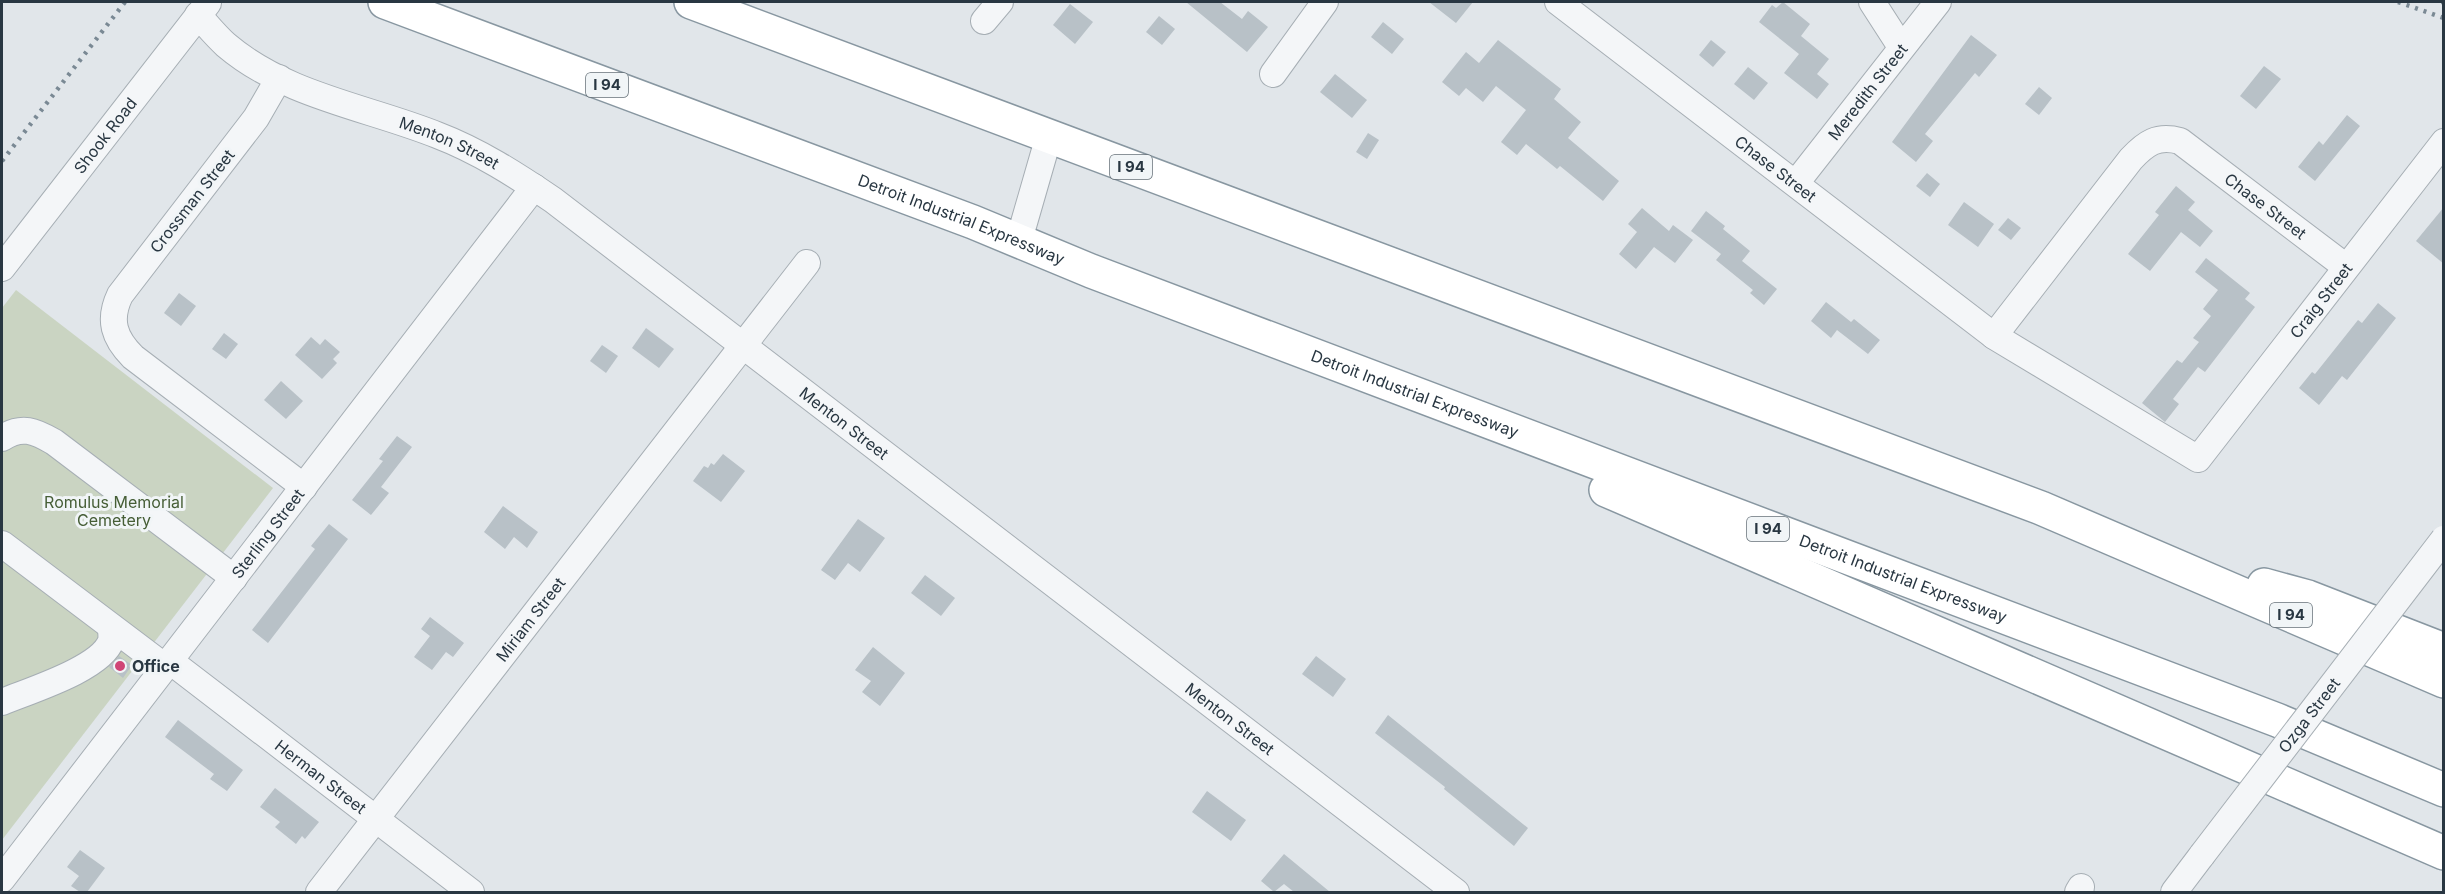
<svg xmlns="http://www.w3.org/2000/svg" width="2445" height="894" font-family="Inter,sans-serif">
<rect width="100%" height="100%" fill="#e1e6ea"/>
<!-- green -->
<path fill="#cad4c2" d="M16,290L273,488L2,840V308Z"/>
<!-- building -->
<g fill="#b8c1c7">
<path d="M1186,2H1220L1242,19L1248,11L1268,27L1247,52Z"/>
<path d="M1429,2H1473L1456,23Z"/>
<path d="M1783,2L1810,24L1801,36L1829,59L1817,74L1829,84L1817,99L1784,73L1799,54L1759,22L1772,5L1776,8Z"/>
<path d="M1070,4L1093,22L1075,44L1053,25Z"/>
<path d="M1159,16L1175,29L1162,45L1146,32Z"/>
<path d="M1383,22L1404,39L1392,54L1371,37Z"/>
<path d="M1971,35L1997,55L1979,77L1975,73L1925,134L1933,141L1916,162L1892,142Z"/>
<path d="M1498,40L1561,89L1554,99L1581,122L1568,138L1619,181L1603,201L1560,166L1557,169L1526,144L1517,155L1501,142L1526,110L1496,86L1483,102L1466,88L1459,96L1442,82L1466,52L1479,63Z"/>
<path d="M1711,40L1726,52L1713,67L1699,55Z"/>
<path d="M2264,66L2281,79L2256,109L2240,96Z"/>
<path d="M1748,67L1768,83L1754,100L1734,84Z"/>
<path d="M1335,74L1367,100L1352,118L1320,92Z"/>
<path d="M2039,87L2052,98L2039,115L2025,104Z"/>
<path d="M2347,115L2360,126L2315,181L2298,167L2319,141L2323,145Z"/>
<path d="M1368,133L1379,140L1367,159L1356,152Z"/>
<path d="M1927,173L1940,184L1930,197L1916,186Z"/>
<path d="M2176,186L2195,202L2188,210L2213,231L2200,247L2181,232L2150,271L2128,254L2159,215L2155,212Z"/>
<path d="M1964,202L1994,224L1978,247L1948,225Z"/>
<path d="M2444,207V264L2416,241Z"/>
<path d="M1642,208L1669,231L1673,225L1693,240L1675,263L1654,247L1636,269L1619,254L1637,232L1628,224Z"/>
<path d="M1706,211L1725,226L1723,229L1750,251L1742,261L1777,289L1764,305L1750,293L1753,290L1716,260L1721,254L1691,231Z"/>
<path d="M2008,218L2021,228L2011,240L1998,230Z"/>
<path d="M2206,258L2250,293L2245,299L2255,307L2205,372L2198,367L2173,399L2179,404L2165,422L2142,403L2177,360L2182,363L2199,342L2193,338L2211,316L2203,309L2218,290L2195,272Z"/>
<path d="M179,293L196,306L181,326L164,313Z"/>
<path d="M1826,302L1851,322L1854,319L1880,340L1868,354L1837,330L1831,338L1811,321Z"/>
<path d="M2378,303L2396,318L2347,380L2342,376L2319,405L2299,388L2312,372L2315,374L2358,320L2362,323Z"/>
<path d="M646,328L674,349L659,368L632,348Z"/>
<path d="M224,333L238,344L226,359L212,349Z"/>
<path d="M311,337L320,345L325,339L340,352L333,359L337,363L322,379L295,355Z"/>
<path d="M602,345L618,356L606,373L590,361Z"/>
<path d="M281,381L303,401L286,419L264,400Z"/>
<path d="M397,436L412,447L381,487L389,493L371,515L352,500L383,461L379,459Z"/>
<path d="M723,454L745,471L721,502L693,481L704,466L708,468L711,463L714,465Z"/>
<path d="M503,506L538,532L527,548L514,537L505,549L484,532Z"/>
<path d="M858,519L885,538L860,572L848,563L835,580L821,570Z"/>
<path d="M329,524L348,539L268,643L252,630L315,549L311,546Z"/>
<path d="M925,575L955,598L941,616L911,593Z"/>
<path d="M430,617L464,643L453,657L446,652L432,670L414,657L430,636L421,629Z"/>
<path d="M873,647L905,673L880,706L862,692L871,681L855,670Z"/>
<path d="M119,656L132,665L123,678L109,667Z"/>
<path d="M1316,656L1346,679L1333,697L1302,674Z"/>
<path d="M1388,715L1528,828L1514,846L1444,789L1445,787L1375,733Z"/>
<path d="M178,720L243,770L227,791L210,779L214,774L165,737Z"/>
<path d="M275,788L319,822L305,839L302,836L296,844L275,827L280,822L260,807Z"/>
<path d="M1207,791L1246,820L1231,841L1192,812Z"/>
<path d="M80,850L105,868L87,892H80L71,886L79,876L67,867Z"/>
<path d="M1284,854L1330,892H1294L1284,884L1274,892L1261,881Z"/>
</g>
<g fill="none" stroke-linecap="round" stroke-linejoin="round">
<defs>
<g id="minor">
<path id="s1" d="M1558,2L1994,336L2198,459L2444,142"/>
<path d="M1872,2L1901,47"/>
<path id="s2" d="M198,15C207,25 216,36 226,45C286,96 367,107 437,135C479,151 516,175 553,200L1456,892"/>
<path d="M984,21L1000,2"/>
<path d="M1273,74L1325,2"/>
<path d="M279,78L256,118L120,295C108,320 114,338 133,357L304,487"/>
<path id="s3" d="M1796,183L1938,2"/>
<path d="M1019,240L1049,136"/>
<path id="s4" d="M2,268L208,3"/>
<path id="s5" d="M1994,336L2131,159C2146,143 2157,135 2180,141L2346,267"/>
<path d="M2,438C22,425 35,431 54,442L234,578"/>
<path d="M2,544L165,667"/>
<path id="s6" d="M170,661L471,892"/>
<path d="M2,702C28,691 101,669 111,641C112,638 111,631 111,627"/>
<path id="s7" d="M2,879L534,187"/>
<path id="s8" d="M319,892L807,263"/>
<path d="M2078,892L2081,887"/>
<path d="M2174,892L2202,855"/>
</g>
<g id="highway">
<path id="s9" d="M385,2L973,222L1091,271L2277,720L2444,790"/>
<path d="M691,2L2041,508L2444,681"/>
<path d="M1606,490L2444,853"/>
<path d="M2264,585L2308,597L2444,650"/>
</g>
</defs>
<!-- minor casing -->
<use href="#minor" stroke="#a6aeb4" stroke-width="28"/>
<!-- highway casing -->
<use href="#highway" stroke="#8897a1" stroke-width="36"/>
<!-- minor -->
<use href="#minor" stroke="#f4f6f8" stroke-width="26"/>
<!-- highway -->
<use href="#highway" stroke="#fff" stroke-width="33"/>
<!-- rail -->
<g stroke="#7a8994" stroke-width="4.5" stroke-dasharray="3 6" stroke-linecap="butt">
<path d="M2398,2L2444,18"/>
<path d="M2441,2H2444"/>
<path d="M2,161L125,2"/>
</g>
<defs>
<g id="minor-bridge">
<path id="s10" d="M2202,855L2444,539"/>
</g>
</defs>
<!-- minor-bridge casing -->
<use href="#minor-bridge" stroke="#a6aeb4" stroke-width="28" stroke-linecap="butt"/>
<!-- minor-bridge -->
<use href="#minor-bridge" stroke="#f4f6f8" stroke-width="26"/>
</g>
<!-- markers -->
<circle fill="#d04576" stroke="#f1f5f7" stroke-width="2" cx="120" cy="666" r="6"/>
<g text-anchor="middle" stroke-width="6" stroke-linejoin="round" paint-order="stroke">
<!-- shield labels -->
<g fill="#f1f5f7" stroke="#657078" stroke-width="1.5">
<rect x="586" y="73" width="42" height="24" rx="4.5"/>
<rect x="1110" y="155" width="42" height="24" rx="4.5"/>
<rect x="1747" y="517" width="42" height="24" rx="4.5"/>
<rect x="2270" y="603" width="42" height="24" rx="4.5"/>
</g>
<g font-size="15" font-weight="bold" fill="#293742">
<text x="607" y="90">I 94</text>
<text x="1131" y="172">I 94</text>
<text x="1768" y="534">I 94</text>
<text x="2291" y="620">I 94</text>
</g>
<!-- street labels -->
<g font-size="16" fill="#293742" stroke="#f1f5f7">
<text dy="6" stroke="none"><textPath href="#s3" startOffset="116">Meredith Street</textPath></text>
<text dy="6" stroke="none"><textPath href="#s4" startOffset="168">Shook Road</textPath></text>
<text dy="6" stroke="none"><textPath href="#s2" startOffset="286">Menton Street</textPath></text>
<text dy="6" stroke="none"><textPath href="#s1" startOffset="274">Chase Street</textPath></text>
<text transform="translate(192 201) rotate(-52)" y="6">Crossman Street</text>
<text dy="6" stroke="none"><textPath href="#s5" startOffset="387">Chase Street</textPath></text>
<text dy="6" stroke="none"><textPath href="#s9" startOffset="616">Detroit Industrial Expressway</textPath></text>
<text dy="6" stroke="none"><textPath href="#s1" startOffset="988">Craig Street</textPath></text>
<text dy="6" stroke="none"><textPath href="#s9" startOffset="1102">Detroit Industrial Expressway</textPath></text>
<text dy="6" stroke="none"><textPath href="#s2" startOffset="772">Menton Street</textPath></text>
<text dy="6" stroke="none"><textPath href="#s7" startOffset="436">Sterling Street</textPath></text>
<text dy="6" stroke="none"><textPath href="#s9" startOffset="1624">Detroit Industrial Expressway</textPath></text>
<text dy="6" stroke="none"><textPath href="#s8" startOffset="345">Miriam Street</textPath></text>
<text dy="6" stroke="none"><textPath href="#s10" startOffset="176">Ozga Street</textPath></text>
<text dy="6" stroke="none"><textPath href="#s2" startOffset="1258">Menton Street</textPath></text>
<text dy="6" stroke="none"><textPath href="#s6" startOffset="190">Herman Street</textPath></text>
</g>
<!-- park labels -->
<g font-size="16" fill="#465e36" stroke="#f1f5f7">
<text x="114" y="508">Romulus Memorial<tspan x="114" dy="18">Cemetery</tspan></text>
</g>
<!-- poi labels -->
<g font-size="16" font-weight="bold" fill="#293742" stroke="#f1f5f7" text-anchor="start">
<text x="132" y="672">Office</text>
</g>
</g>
<!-- border -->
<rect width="2445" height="894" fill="none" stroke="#293742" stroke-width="6"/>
</svg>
